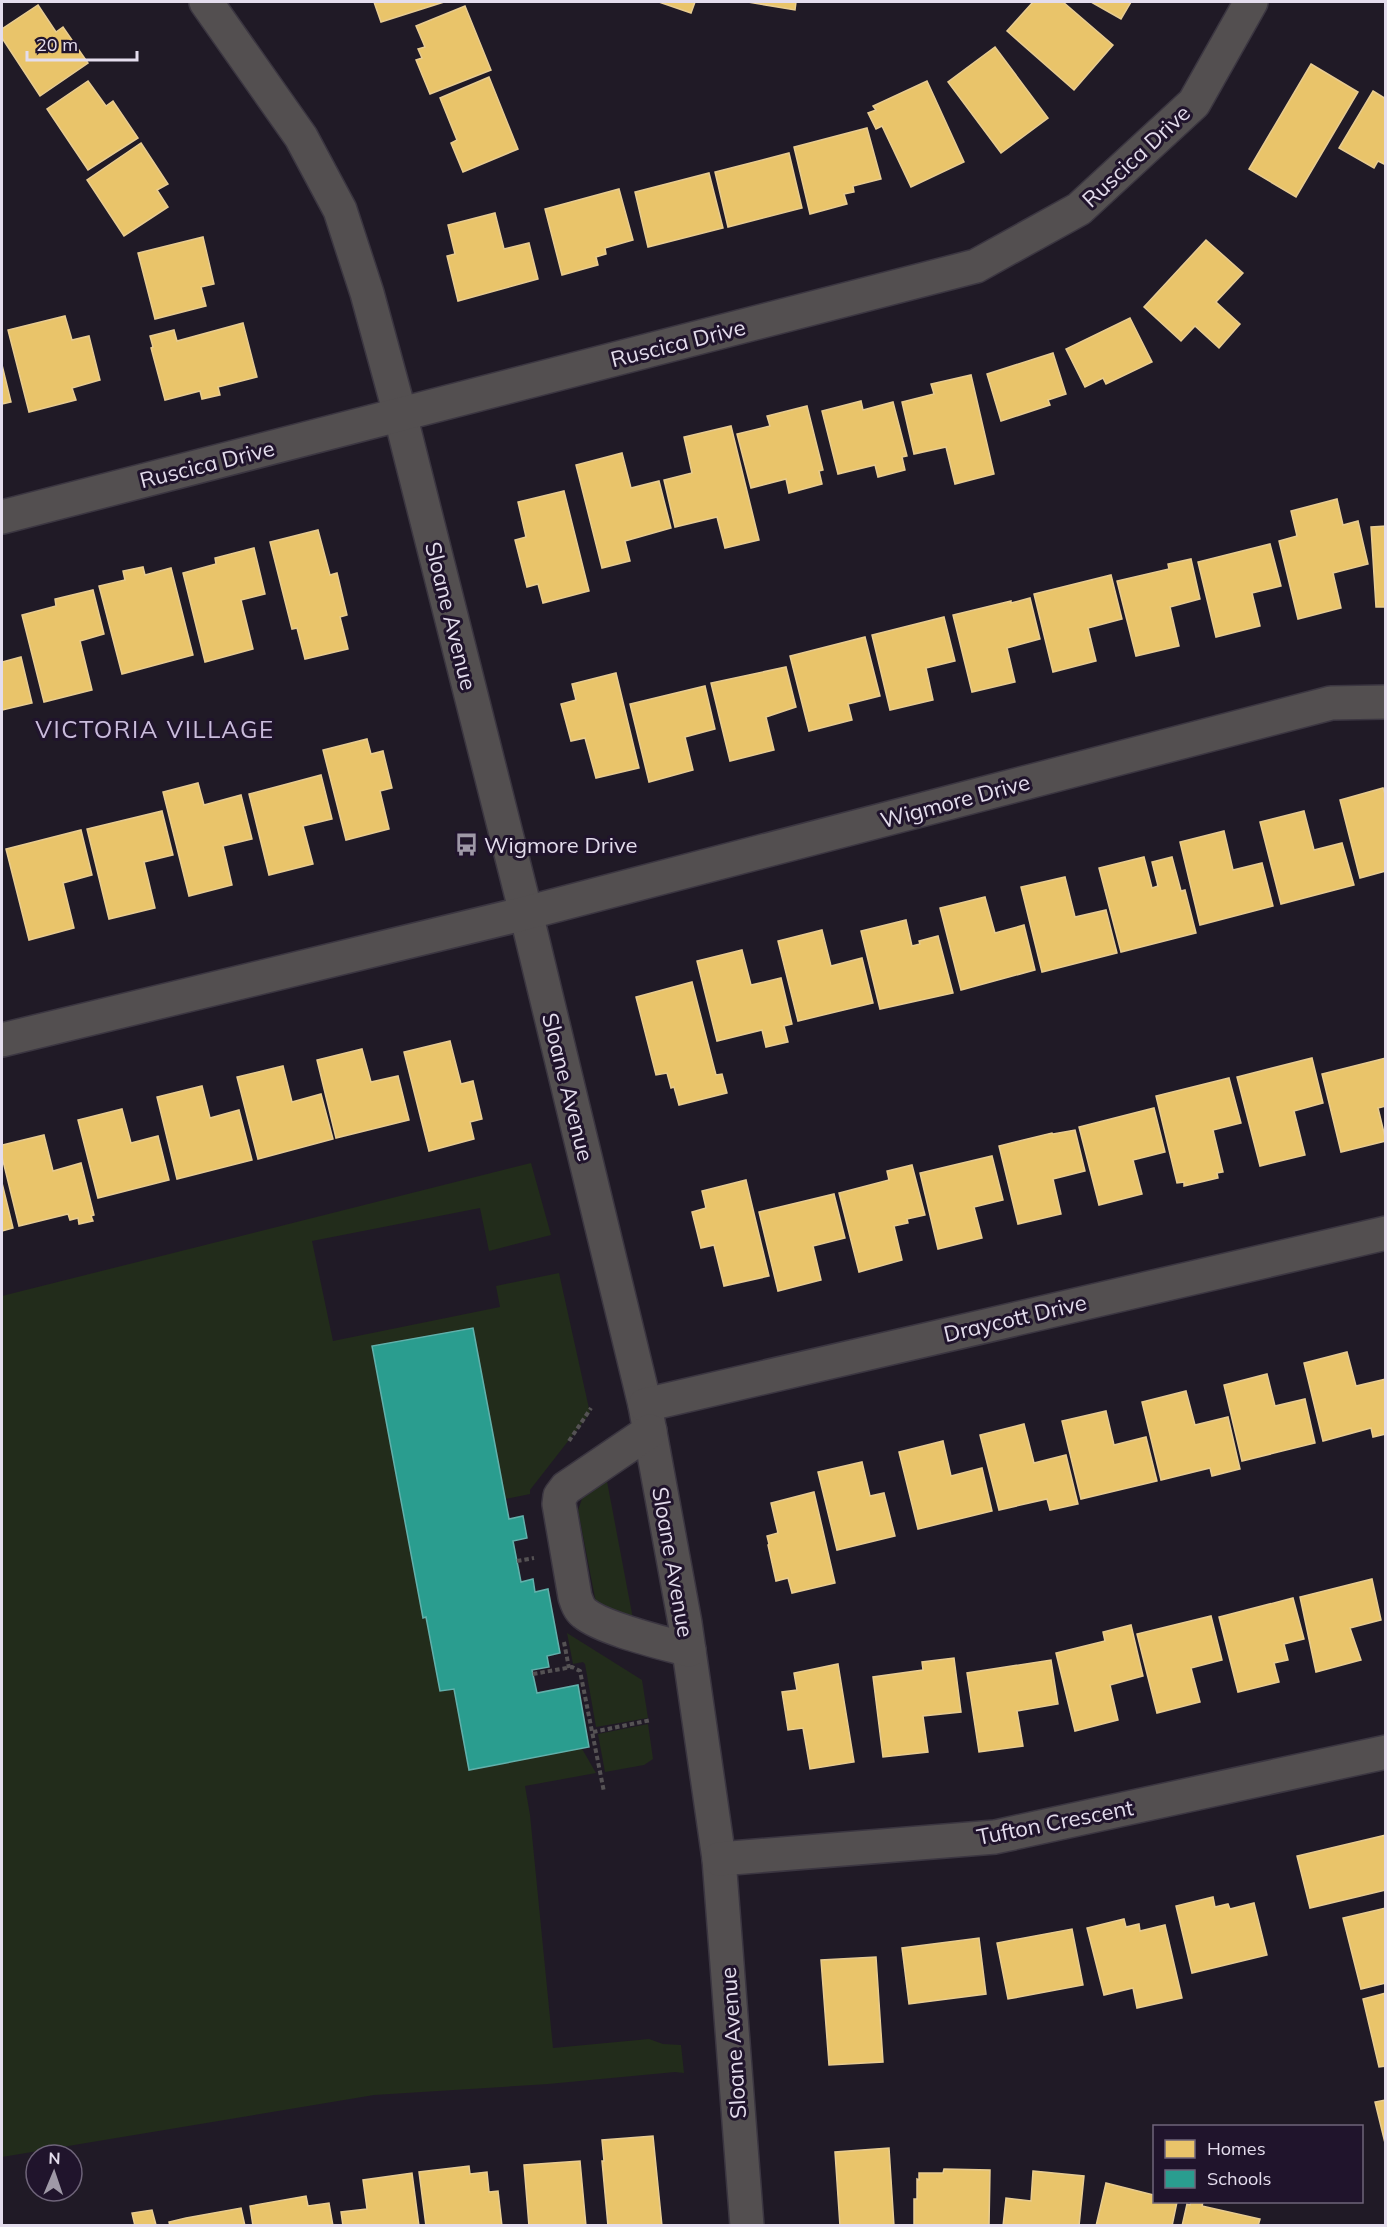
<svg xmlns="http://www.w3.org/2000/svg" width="1387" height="2227" font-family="Mulish,sans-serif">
<rect width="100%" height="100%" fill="#201a26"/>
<!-- green -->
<g fill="#222c1b">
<path d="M531,1163L551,1235L489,1251L480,1208L312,1241L333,1341L500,1307L496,1286L559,1273L590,1413L530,1490V1494L505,1499L473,1328L372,1347L423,1618L426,1617L440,1691L454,1689L470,1769L581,1747L596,1773L525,1786L530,1815L553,2048L649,2039L663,2044L681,2045L684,2073L675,2072L548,2084L374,2095L2,2157V1296Z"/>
<path d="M606,1476L633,1619L596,1603L578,1510L586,1488Z"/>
<path d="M567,1633L642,1680L648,1718L596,1727L585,1664L583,1662L573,1664Z"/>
<path d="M648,1724L653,1759L644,1765L605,1772L598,1734Z"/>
</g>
<!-- homes -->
<g fill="#e9c46a" stroke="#e8cc91" stroke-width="1.5">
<path d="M374,2H444L381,22Z"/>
<path d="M659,2H695L691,13Z"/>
<path d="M748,2H796L795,10Z"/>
<path d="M1033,2H1063L1113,45L1074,90L1007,31Z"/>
<path d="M1091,2H1131L1121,19Z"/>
<path d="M38,5L56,32L63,27L88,63L40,96L2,38V29Z"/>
<path d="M465,6L491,70L430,94L416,60L422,58L418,49L425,47L416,26Z"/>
<path d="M995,47L1048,118L1001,153L948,82Z"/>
<path d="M1311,64L1358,92L1296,197L1249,169Z"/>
<path d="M489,77L518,149L463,172L451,143L457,140L440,98Z"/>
<path d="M88,81L106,106L113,101L138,138L88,170L47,109Z"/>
<path d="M927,81L964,162L911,187L882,126L876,129L868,113L876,110L873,106Z"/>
<path d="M1373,91L1386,99V165L1378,161L1374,168L1339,148Z"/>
<path d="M867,128L881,179L853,186L854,192L844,194L847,204L810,214L794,147Z"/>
<path d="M141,143L168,184L157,190L168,207L124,236L87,180Z"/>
<path d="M789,153L802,208L728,227L715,172Z"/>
<path d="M709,173L723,228L648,247L635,192Z"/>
<path d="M619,189L633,240L605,248L606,254L596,257L598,265L562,275L545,209Z"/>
<path d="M495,213L504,249L529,243L538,279L458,301L447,256L455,254L448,225Z"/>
<path d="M203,237L214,284L201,287L206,306L155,319L138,253Z"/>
<path d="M1206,240L1243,273L1216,302L1240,324L1219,348L1195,326L1181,341L1144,307Z"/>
<path d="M65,316L72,340L89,336L100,380L72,388L76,400L29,412L8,330Z"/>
<path d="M1130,318L1152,362L1106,384L1103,378L1085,387L1066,349Z"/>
<path d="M243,323L257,377L218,387L220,395L202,399L200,391L165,400L151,348L153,347L150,336L174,330L177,341Z"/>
<path d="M1053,353L1066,394L1048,400L1050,405L1001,421L987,374Z"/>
<path d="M2,365L11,402L2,404Z"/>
<path d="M971,375L994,474L955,484L946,447L914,454L902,402L934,394L931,384Z"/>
<path d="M861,401L863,410L893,402L907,456L902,457L905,470L878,477L875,465L838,474L822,411Z"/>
<path d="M807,406L823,470L819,471L822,484L789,493L786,479L751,488L737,434L770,426L767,416Z"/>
<path d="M731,426L759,540L725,548L717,517L675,527L664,480L692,473L684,437Z"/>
<path d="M622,453L631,488L659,481L671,528L625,541L630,561L602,568L576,465Z"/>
<path d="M564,491L589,591L543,603L538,584L527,587L515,540L526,537L518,502Z"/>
<path d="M1337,499L1343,525L1358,521L1368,564L1333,573L1341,608L1298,619L1279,541L1297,536L1291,511Z"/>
<path d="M1386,526V607H1376L1371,527Z"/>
<path d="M318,530L330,575L337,573L347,615L340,617L348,649L305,659L297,628L292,629L270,542Z"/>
<path d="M1270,544L1281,586L1252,593L1260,626L1216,637L1198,562Z"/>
<path d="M254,548L265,594L241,600L253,649L205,662L183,573L216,564L215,558Z"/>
<path d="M1191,559L1200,599L1170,607L1179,646L1136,656L1117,581L1169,569L1168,564Z"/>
<path d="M143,567L145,575L171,568L193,655L122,674L99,586L125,580L123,571Z"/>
<path d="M1111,575L1122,619L1088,628L1096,661L1053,672L1034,594Z"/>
<path d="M93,590L104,634L80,641L92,690L44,702L22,615L56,606L55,599Z"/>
<path d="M1030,598L1040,639L1007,648L1015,682L972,692L953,615L1011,601V603Z"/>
<path d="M944,617L955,661L926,668L933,700L890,710L872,635Z"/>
<path d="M865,637L880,696L848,704L852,720L809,731L790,656Z"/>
<path d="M21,657L32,703L2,710V662Z"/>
<path d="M786,667L796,707L766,717L774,750L730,761L711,683Z"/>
<path d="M616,673L639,768L596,778L585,738L571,741L561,704L576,700L572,684Z"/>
<path d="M705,686L715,729L685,737L693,770L649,782L630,704Z"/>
<path d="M367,739L371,754L383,751L392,788L380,791L389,829L346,840L323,750Z"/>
<path d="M321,775L332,819L303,826L313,864L269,875L249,794Z"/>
<path d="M198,783L204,805L241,795L252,839L223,846L232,885L189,896L163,792Z"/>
<path d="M1383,788L1386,797V871L1360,878L1340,800Z"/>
<path d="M162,811L173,855L144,862L155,908L109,919L87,829Z"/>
<path d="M1304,811L1314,850L1342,843L1354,885L1281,904L1260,822Z"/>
<path d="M81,830L92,875L63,883L74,928L29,940L6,849Z"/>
<path d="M1224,831L1233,870L1262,863L1273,906L1200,925L1180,842Z"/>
<path d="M1144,857L1152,888L1158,886L1152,862L1172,857L1181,891L1185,890L1196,933L1121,952L1099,868Z"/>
<path d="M1065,877L1075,917L1106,910L1117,953L1042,972L1021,887Z"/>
<path d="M985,897L995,933L1024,925L1035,970L961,990L940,908Z"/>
<path d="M906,920L912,946L920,944L919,941L938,936L953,993L880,1009L861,931Z"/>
<path d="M822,930L831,966L862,958L873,1003L798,1021L778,941Z"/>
<path d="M742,950L751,985L781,978L792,1024L784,1026L788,1042L766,1047L762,1030L717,1041L697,961Z"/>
<path d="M692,982L716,1075L722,1074L727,1093L679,1105L674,1087L671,1088L667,1073L656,1075L636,997Z"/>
<path d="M450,1041L461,1084L473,1081L482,1119L470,1122L474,1139L429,1151L404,1052Z"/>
<path d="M362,1049L371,1082L398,1076L409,1120L336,1138L317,1060Z"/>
<path d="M1312,1058L1323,1103L1294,1111L1305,1155L1260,1166L1237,1077Z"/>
<path d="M1386,1058V1106L1378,1108L1386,1141L1341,1152L1322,1074Z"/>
<path d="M283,1066L292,1102L321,1094L333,1139L258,1159L237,1077Z"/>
<path d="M1229,1078L1241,1123L1213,1130L1223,1172L1217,1173L1218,1178L1184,1186V1182L1177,1183L1156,1096Z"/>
<path d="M202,1086L210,1118L239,1110L252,1160L177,1179L157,1097Z"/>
<path d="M1154,1108L1165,1152L1133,1160L1142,1194L1099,1205L1079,1127Z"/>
<path d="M122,1109L131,1143L158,1136L169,1180L98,1198L78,1120Z"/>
<path d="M1075,1130L1085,1171L1053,1179L1061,1214L1018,1224L999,1146L1052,1133L1053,1134Z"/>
<path d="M44,1135L53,1171L81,1163L94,1215L91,1216L93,1221L79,1224L78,1218L70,1220L68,1214L19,1226L2,1157V1145Z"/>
<path d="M992,1156L1003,1200L974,1207L982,1238L938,1249L920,1173Z"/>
<path d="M912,1165L925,1215L907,1219L908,1223L894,1226L902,1260L859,1272L839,1193L889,1180L887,1171Z"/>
<path d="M746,1180L769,1276L724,1286L714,1245L701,1248L692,1212L706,1208L702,1191Z"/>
<path d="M2,1183L13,1228L2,1231Z"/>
<path d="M834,1194L845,1238L813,1246L821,1280L778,1291L759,1212Z"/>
<path d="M1347,1352L1356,1386L1386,1379V1434L1373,1437L1371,1428L1323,1441L1304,1363Z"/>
<path d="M1267,1374L1275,1406L1305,1399L1315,1443L1242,1461L1224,1385Z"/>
<path d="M1186,1391L1195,1425L1228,1417L1240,1469L1212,1476L1210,1468L1161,1480L1142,1402Z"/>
<path d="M1106,1411L1114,1445L1146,1437L1157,1481L1081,1499L1062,1421Z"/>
<path d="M1024,1424L1034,1463L1066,1455L1078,1504L1050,1510L1047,1499L999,1510L980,1435Z"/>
<path d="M943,1441L951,1476L982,1468L992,1511L918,1529L899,1452Z"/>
<path d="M862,1462L870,1496L884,1493L895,1536L837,1550L818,1472Z"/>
<path d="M814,1492L835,1583L792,1593L788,1578L776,1581L768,1545L769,1544L767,1536L778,1533L771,1503Z"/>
<path d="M1372,1579L1381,1620L1350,1628L1361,1660L1316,1672L1300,1597Z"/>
<path d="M1293,1598L1304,1639L1284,1644L1288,1660L1274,1663L1279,1682L1238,1692L1219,1617Z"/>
<path d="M1211,1616L1222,1660L1191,1668L1200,1702L1157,1713L1137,1634Z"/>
<path d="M1131,1625L1143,1676L1110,1685L1118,1720L1075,1731L1056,1653L1105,1641L1103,1632Z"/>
<path d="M954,1658L961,1712L923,1716L928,1752L883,1757L873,1677L923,1670L922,1662Z"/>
<path d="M1051,1660L1058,1704L1017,1711L1023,1746L979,1752L967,1673Z"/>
<path d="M838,1664L854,1762L810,1769L803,1728L788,1730L782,1692L797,1690L794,1673Z"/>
<path d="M1386,1835V1890L1310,1908L1297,1856Z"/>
<path d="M1213,1897L1215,1907L1228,1904L1230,1909L1254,1903L1267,1955L1192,1973L1176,1906Z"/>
<path d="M1386,1908V1983L1361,1989L1343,1918Z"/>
<path d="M1124,1919L1126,1927L1139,1924L1140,1931L1165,1925L1182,1998L1137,2008L1133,1988L1104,1995L1087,1928Z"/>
<path d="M1072,1929L1083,1985L1008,1999L997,1943Z"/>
<path d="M979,1938L986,1994L909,2004L902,1948Z"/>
<path d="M876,1957L883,2062L829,2065L821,1960Z"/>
<path d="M1386,1993V2066L1379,2067L1363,1999Z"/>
<path d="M1386,2100V2147L1375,2102Z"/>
<path d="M653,2136L662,2226H608L602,2161H604L602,2140Z"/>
<path d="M889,2148L894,2226H840L835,2152Z"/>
<path d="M580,2161L586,2226H529L524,2165Z"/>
<path d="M469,2166L470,2174L487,2172L489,2192L498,2191L502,2226H426L419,2172Z"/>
<path d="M944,2169L990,2170L989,2226H914V2199H917V2179L919,2180V2173H943Z"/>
<path d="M1033,2171L1084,2176L1079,2226H1003L1006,2198L1031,2201Z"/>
<path d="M412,2173L419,2226H343L341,2212L367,2209L363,2180Z"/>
<path d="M1106,2183L1154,2195V2202H1177L1172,2226H1096Z"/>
<path d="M306,2196L308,2206L329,2203L333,2226H253L250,2206Z"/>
<path d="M1191,2202H1203L1202,2206L1260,2219L1258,2226H1182L1187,2204L1190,2205Z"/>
<path d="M241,2208L245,2226H170L169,2222L186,2218Z"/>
<path d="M152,2210L156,2225L158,2226H135L132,2213Z"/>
</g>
<!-- schools -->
<path fill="#2a9d8f" stroke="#62b0ab" stroke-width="1.5" d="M473,1328L509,1519L523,1516L527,1538L513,1541L521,1582L533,1579L535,1592L548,1589L560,1653L547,1656L549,1667L532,1670L537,1693L578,1685L589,1747L469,1770L454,1689L440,1691L426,1617L423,1618L372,1346Z"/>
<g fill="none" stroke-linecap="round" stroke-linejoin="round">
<defs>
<g id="minor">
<path d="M206,2L301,137L340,210L367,293L400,414L526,913L645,1405L685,1623L719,1859L747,2226"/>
<path d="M2,517L976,266L1079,209L1194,103L1251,2"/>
<path d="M2,1040L526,913L1331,703L1386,702"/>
<path d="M645,1405L1386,1233"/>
<path d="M650,1431L566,1488L560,1496L559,1504L575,1597C577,1603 579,1609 584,1613C603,1629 664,1643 689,1650"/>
<path d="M719,1859L995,1837L1386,1752"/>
</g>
</defs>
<!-- minor casing -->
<use href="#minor" stroke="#3b3641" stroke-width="36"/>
<!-- path -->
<g stroke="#555254" stroke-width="4" stroke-dasharray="4.5 3" stroke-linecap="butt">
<path d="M569,1441L591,1408"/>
<path d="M517,1561L534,1558"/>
<path d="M564,1642L569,1668"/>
<path d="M533,1674L572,1667L580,1671L604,1792"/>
<path d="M593,1732L651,1720"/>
</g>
<!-- minor -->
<use href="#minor" stroke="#534f50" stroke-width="33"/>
</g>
<!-- icons -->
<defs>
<symbol id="bus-bare" viewBox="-9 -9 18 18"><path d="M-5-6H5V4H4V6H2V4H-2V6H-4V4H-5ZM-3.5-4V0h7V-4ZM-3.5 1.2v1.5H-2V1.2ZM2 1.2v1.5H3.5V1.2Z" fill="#9f99a7" stroke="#20142c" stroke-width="2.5" paint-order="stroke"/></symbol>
</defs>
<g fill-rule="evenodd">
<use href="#bus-bare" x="450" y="828" width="33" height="33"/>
</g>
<g text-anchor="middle" stroke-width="6" stroke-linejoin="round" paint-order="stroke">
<!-- street labels -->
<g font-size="22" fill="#e4dded" stroke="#20142c">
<text transform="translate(1136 156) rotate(-43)" y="8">Ruscica Drive</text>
<text transform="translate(678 343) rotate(-14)" y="8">Ruscica Drive</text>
<text transform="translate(207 464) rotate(-14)" y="8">Ruscica Drive</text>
<text transform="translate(451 616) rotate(76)" y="8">Sloane Avenue</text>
<text transform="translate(955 801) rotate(-15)" y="8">Wigmore Drive</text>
<text transform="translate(568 1087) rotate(76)" y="8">Sloane Avenue</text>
<text transform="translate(1015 1318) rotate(-13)" y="8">Draycott Drive</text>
<text transform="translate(673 1562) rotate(80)" y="8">Sloane Avenue</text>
<text transform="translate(1055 1822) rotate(-11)" y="8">Tufton Crescent</text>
<text transform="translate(733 2043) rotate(-94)" y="8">Sloane Avenue</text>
</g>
<!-- poi labels -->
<g font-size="22" fill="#e4dded" stroke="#20142c" text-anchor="start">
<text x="484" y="853">Wigmore Drive</text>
</g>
<!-- neighbourhood labels -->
<g font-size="24" letter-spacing="1.5" fill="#cabcdc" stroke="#20142c">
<text x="155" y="738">VICTORIA VILLAGE</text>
</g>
</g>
<!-- border -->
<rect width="1387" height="2227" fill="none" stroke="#e4dded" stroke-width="6"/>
<!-- legend -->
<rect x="1153" y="2125" width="210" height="78" fill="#20142c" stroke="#6e6479" stroke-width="1.5"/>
<rect x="1165" y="2140" width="30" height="18" fill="#e9c46a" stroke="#6e6479" stroke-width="1.5"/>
<text x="1207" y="2155" font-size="18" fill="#e4dded">Homes</text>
<rect x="1165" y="2170" width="30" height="18" fill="#2a9d8f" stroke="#6e6479" stroke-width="1.5"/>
<text x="1207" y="2185" font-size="18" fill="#e4dded">Schools</text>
<!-- north arrow -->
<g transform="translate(54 2173) rotate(2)"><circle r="28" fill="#20142c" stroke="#6e6479" stroke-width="1.5"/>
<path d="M0-4.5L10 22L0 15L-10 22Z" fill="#9f99a7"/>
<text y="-9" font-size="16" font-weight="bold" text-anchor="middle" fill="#e4dded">N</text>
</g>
<!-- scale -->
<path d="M27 51v9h110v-9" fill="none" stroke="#e4dded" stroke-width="3"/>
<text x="36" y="51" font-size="18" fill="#e4dded" stroke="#20142c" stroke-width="4.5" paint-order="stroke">20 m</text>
</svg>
